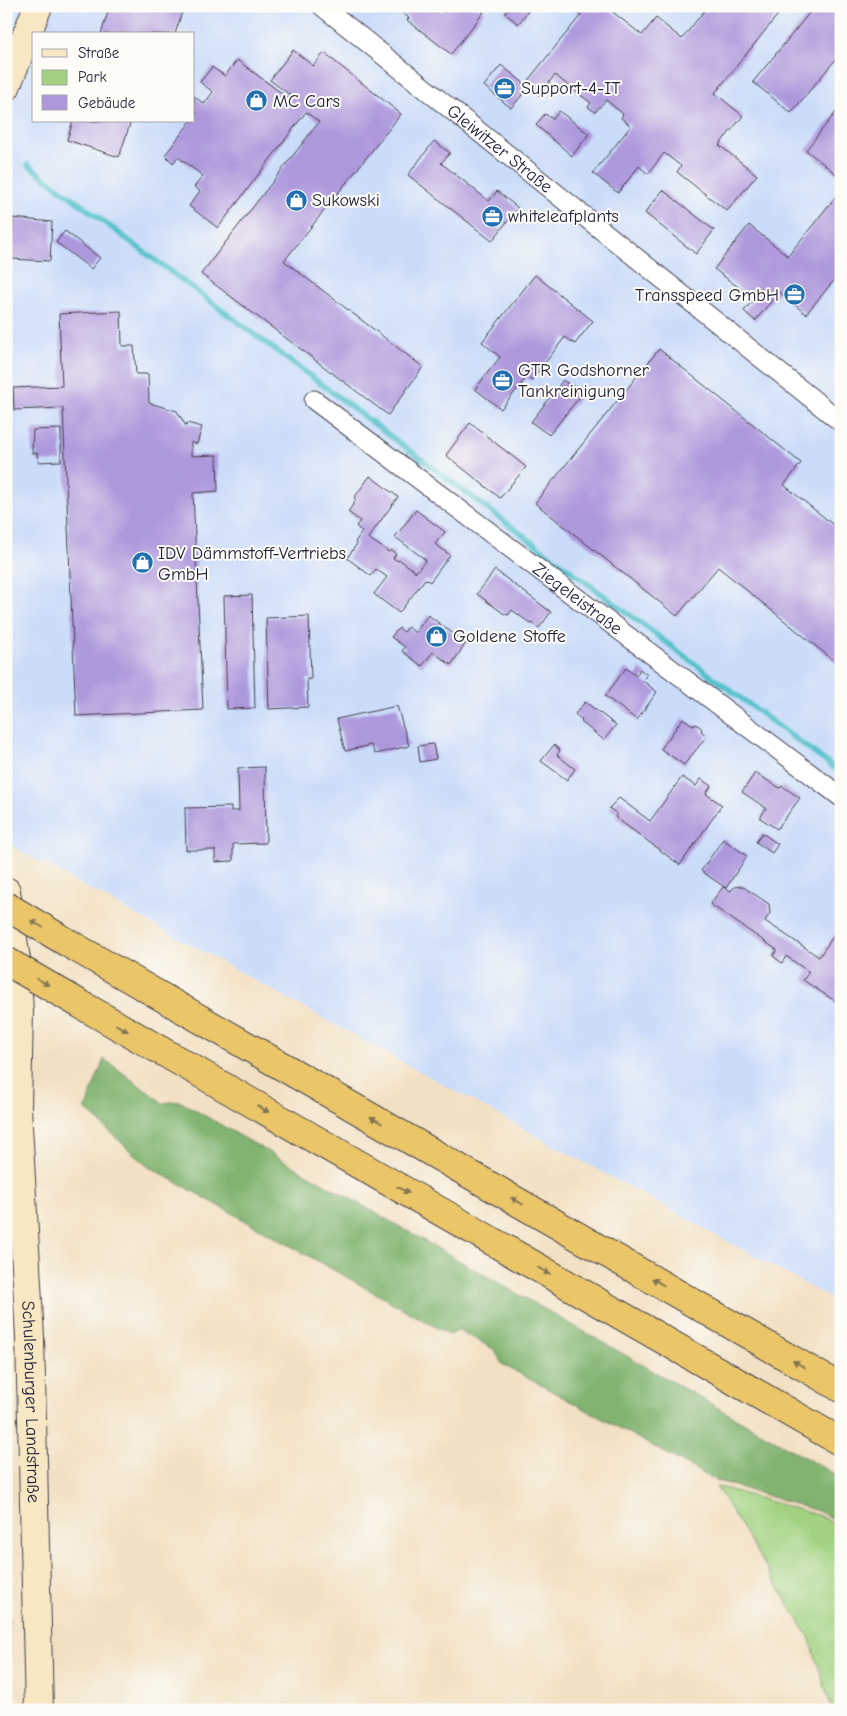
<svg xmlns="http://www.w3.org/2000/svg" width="847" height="1716" font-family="'Comic Neue',sans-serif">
<rect width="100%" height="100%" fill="#fdfcf7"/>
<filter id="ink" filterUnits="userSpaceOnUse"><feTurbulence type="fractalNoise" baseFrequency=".02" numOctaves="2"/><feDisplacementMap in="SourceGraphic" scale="10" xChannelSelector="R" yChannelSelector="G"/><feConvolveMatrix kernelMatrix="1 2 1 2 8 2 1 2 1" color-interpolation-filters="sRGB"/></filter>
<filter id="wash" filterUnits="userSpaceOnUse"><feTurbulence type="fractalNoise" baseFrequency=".0096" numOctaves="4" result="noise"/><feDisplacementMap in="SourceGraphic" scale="20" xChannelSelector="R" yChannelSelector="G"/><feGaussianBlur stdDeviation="1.12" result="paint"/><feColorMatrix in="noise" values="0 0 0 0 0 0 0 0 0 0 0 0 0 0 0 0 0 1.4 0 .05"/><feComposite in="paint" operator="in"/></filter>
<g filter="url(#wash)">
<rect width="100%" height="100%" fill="#f2e0c2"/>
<!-- built -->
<path fill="#cadcf9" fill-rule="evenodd" d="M6,6H841V1304L22,852L6,842ZM34,34H194V121H34Z"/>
<!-- green -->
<path fill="#a2d281" stroke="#627a5e" d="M716,1486L818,1515L841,1528V1710H832L809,1637Z"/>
<!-- forest -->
<g fill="#81b46f" stroke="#526b55">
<path d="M104,1059L163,1103L179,1101L841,1478V1523L818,1511L715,1480L502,1364L495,1350L459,1330L450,1335L146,1165L85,1109Z"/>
<path d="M6,1535L12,1710H6Z"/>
</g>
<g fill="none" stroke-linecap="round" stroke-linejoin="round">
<!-- stream -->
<path stroke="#54c1cb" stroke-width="5.5" d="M28,165L841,773"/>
</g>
<g id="blocks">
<!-- building -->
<g fill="#ae98dc">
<path d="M110,6H184L175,34H101Z"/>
<path d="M405,6H435L443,12L447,6H476L484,12L451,54L407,20L409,18L401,12Z"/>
<path d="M510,6H532L518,24L505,13Z"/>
<path d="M570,6H605L642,35L656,18L682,39L708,6H785L715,93L743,116L719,145L757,175L727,211L677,172L681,166L664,153L648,174L639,166L618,193L593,173L631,126L621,118L623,114L606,100L595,112L588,107L591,103L555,75L539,95L529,87L511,108L484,86L501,65L525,84L581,15Z"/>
<path d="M815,6H841V53L791,113L753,82Z"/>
<path d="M293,50L313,66L324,53L401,114L284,261L423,367L388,415L201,274L319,122L306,112L218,228L189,206L200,191L194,187L203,176L178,157L173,163L165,155L191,121H194V117L197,113L194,110V96L204,104L213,92L200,82L212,67L225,76L237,60L288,98L290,95L270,80Z"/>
<path d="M841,106V178L806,150Z"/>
<path d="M559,111L589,134L572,156L536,125L545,114L553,119Z"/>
<path d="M73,121H131L119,157L67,140Z"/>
<path d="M434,141L450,153L441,163L489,201L497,191L518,208L492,241L408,175Z"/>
<path d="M663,190L714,230L696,254L645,213Z"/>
<path d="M841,190V272L806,314L779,292L755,321L744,311L754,299L714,269L749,225L788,256Z"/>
<path d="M13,218L52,222L50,261L10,259Z"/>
<path d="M65,231L100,258L91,269L56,242Z"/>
<path d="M535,275L593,321L575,344L565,337L531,381L527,377L501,409L475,389L500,357L482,342Z"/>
<path d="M121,311L122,346H134L136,374H148L149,403L177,411L186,426L187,423L202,427L197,444L191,442V456L217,455L218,491L193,493L203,710L76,716L63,408L14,410L13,388L62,386L59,314Z"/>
<path d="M659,349L801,463L784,485L841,531V660L838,664L718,567L677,616L535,503Z"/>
<path d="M563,380L582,394L549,435L531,422Z"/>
<path d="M470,423L526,467L500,498L446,455Z"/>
<path d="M61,429V461L38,462L37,453H32L33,430Z"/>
<path d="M370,476L398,497L368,538L389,552L391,550L396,554L393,558L398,561L400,560L416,572L426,560L395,537L416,510L445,532L435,544L450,555L430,582L425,579L399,613L374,594L387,577L376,569L371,576L347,558L357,544L355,542L362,532L356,526L360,521L348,512L356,500L354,498Z"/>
<path d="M495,570L551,612L539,628L532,623L531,624L512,610L508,615L503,613L477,594Z"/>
<path d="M252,595L255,708L227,709L224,596Z"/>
<path d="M428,615L466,643L451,665L433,652L422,666L402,651L405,647L391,637L399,628L404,632L408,627L415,633Z"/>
<path d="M309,616L311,679H307L308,707L269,709L266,618Z"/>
<path d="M626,668L636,676L640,669L647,675L642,680L657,692L637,720L605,696Z"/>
<path d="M585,702L616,725L604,740L581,722L582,720L575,714Z"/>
<path d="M397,706L409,746L375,754L371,745L345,751L337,719Z"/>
<path d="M683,718L694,726L695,724L699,726L702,729L701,731L707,736L684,765L661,749Z"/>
<path d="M433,744L436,759L420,762L418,746Z"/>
<path d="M554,745L560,750L557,755L575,769L567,780L541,761Z"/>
<path d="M265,767L266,843L233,844V861L215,862V850H186L185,808L231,807V811H239L238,768Z"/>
<path d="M755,773L780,788L782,786L800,798L777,829L760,818L766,808L742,792Z"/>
<path d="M682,777L696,786L701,779L711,786L706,794L722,805L680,865L615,817L617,814L609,808L619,798L650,821Z"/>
<path d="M762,833L778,844L772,853L756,842Z"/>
<path d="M723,839L747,856L726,888L701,871Z"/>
<path d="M742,886L769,904L770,913L765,921L819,957L841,925V1005L803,980L809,972L786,956L782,963L773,956L777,950L710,904L723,887L731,891L734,887Z"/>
</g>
</g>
</g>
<g filter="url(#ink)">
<use href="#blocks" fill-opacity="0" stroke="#413e4f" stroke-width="1"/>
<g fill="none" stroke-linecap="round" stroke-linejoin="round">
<defs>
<g id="street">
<path id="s1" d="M322,6L841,422"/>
<path id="s2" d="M314,400L841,797"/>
</g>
<g id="secondary">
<path d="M6,87L38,6"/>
<path id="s3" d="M6,891L16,960L19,1011L17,1108L30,1337L39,1710"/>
</g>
<g id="highway">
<path d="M68,943L841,1388"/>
<path d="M80,1004L841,1442"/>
</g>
</defs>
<!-- street casing -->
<use href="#street" stroke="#413e4f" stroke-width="21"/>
<!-- secondary casing -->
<use href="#secondary" stroke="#413e4f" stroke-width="30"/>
<!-- highway casing -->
<use href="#highway" stroke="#413e4f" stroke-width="30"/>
<!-- street -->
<use href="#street" stroke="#fff" stroke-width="19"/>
<!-- secondary -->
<use href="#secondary" stroke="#f7e8c3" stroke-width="28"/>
<!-- highway -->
<use href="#highway" stroke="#eac669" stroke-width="28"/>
<defs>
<g id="highway-bridge">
<path d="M6,906L68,943"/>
<path d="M6,961L80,1004"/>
</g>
</defs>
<!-- highway-bridge casing -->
<use href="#highway-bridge" stroke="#413e4f" stroke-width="30" stroke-linecap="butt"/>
<!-- highway-bridge -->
<use href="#highway-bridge" stroke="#eac669" stroke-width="28"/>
</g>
<!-- one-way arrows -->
<defs><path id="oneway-solid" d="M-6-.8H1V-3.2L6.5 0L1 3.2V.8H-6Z" transform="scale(1.25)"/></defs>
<g fill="#867452">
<use href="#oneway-solid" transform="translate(37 924) rotate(-150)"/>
<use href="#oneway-solid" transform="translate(43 982) rotate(30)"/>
<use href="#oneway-solid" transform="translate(122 1028) rotate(30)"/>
<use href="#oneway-solid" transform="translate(263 1109) rotate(30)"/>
<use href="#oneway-solid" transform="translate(376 1120) rotate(-150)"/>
<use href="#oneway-solid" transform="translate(403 1190) rotate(30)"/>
<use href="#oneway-solid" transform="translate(517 1201) rotate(-150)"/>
<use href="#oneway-solid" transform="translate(544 1271) rotate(30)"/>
<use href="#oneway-solid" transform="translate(658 1282) rotate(-150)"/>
<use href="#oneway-solid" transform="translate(799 1364) rotate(-150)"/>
</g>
</g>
<!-- icons -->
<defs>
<symbol id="office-disc" viewBox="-11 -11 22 22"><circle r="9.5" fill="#1f6fb2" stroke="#fdfcf7"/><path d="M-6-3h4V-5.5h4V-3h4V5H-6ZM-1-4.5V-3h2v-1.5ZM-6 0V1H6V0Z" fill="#fff"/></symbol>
<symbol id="shop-disc" viewBox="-11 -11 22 22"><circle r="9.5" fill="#1f6fb2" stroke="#fdfcf7"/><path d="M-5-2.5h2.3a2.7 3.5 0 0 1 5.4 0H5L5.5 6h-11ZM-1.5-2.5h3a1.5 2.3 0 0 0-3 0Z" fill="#fff"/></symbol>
</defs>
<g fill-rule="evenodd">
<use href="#office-disc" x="492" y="76" width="25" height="25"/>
<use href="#shop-disc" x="244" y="88" width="25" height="25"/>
<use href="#shop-disc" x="284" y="188" width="25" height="25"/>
<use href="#office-disc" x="480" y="204" width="25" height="25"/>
<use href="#office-disc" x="782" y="282" width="25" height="25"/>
<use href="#office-disc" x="490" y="368" width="25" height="25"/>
<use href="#shop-disc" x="130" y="550" width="25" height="25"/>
<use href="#shop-disc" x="424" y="624" width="25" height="25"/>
</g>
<g text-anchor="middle" stroke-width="4" stroke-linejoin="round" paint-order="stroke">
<!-- poi labels -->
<g font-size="18" fill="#22223b" stroke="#fdfcf7" text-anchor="start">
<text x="521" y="94">Support-4-IT</text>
<text x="273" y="107">MC Cars</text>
<text x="312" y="206">Sukowski</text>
<text x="508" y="222">whiteleafplants</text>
<text x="779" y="301" text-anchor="end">Transspeed GmbH</text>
<text x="518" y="376">GTR Godshorner<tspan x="518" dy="21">Tankreinigung</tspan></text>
<text x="158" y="559">IDV Dämmstoff-Vertriebs<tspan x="158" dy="21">GmbH</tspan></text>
<text x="453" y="642">Goldene Stoffe</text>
</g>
<!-- street labels -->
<g font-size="18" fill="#22223b" stroke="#fdfcf7">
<text dy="6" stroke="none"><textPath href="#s1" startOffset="228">Gleiwitzer Straße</textPath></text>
<text dy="6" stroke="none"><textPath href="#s2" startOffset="330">Ziegeleistraße</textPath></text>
<text dy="6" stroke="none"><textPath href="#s3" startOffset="512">Schulenburger Landstraße</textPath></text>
</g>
</g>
<!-- margin -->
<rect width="847" height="1716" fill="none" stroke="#fdfcf7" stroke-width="25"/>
<!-- legend -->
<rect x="32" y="32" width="162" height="90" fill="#fdfcf7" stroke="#a5a5ac"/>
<rect x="42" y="49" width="25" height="8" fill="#f7e8c3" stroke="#a5a5ac"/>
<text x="78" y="58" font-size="15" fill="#22223b">Straße</text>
<rect x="42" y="70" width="25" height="15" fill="#a2d281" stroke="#a5a5ac"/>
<text x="78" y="82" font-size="15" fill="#22223b">Park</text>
<rect x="42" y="95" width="25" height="15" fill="#ae98dc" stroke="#a5a5ac"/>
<text x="78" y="108" font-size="15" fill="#22223b">Gebäude</text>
</svg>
